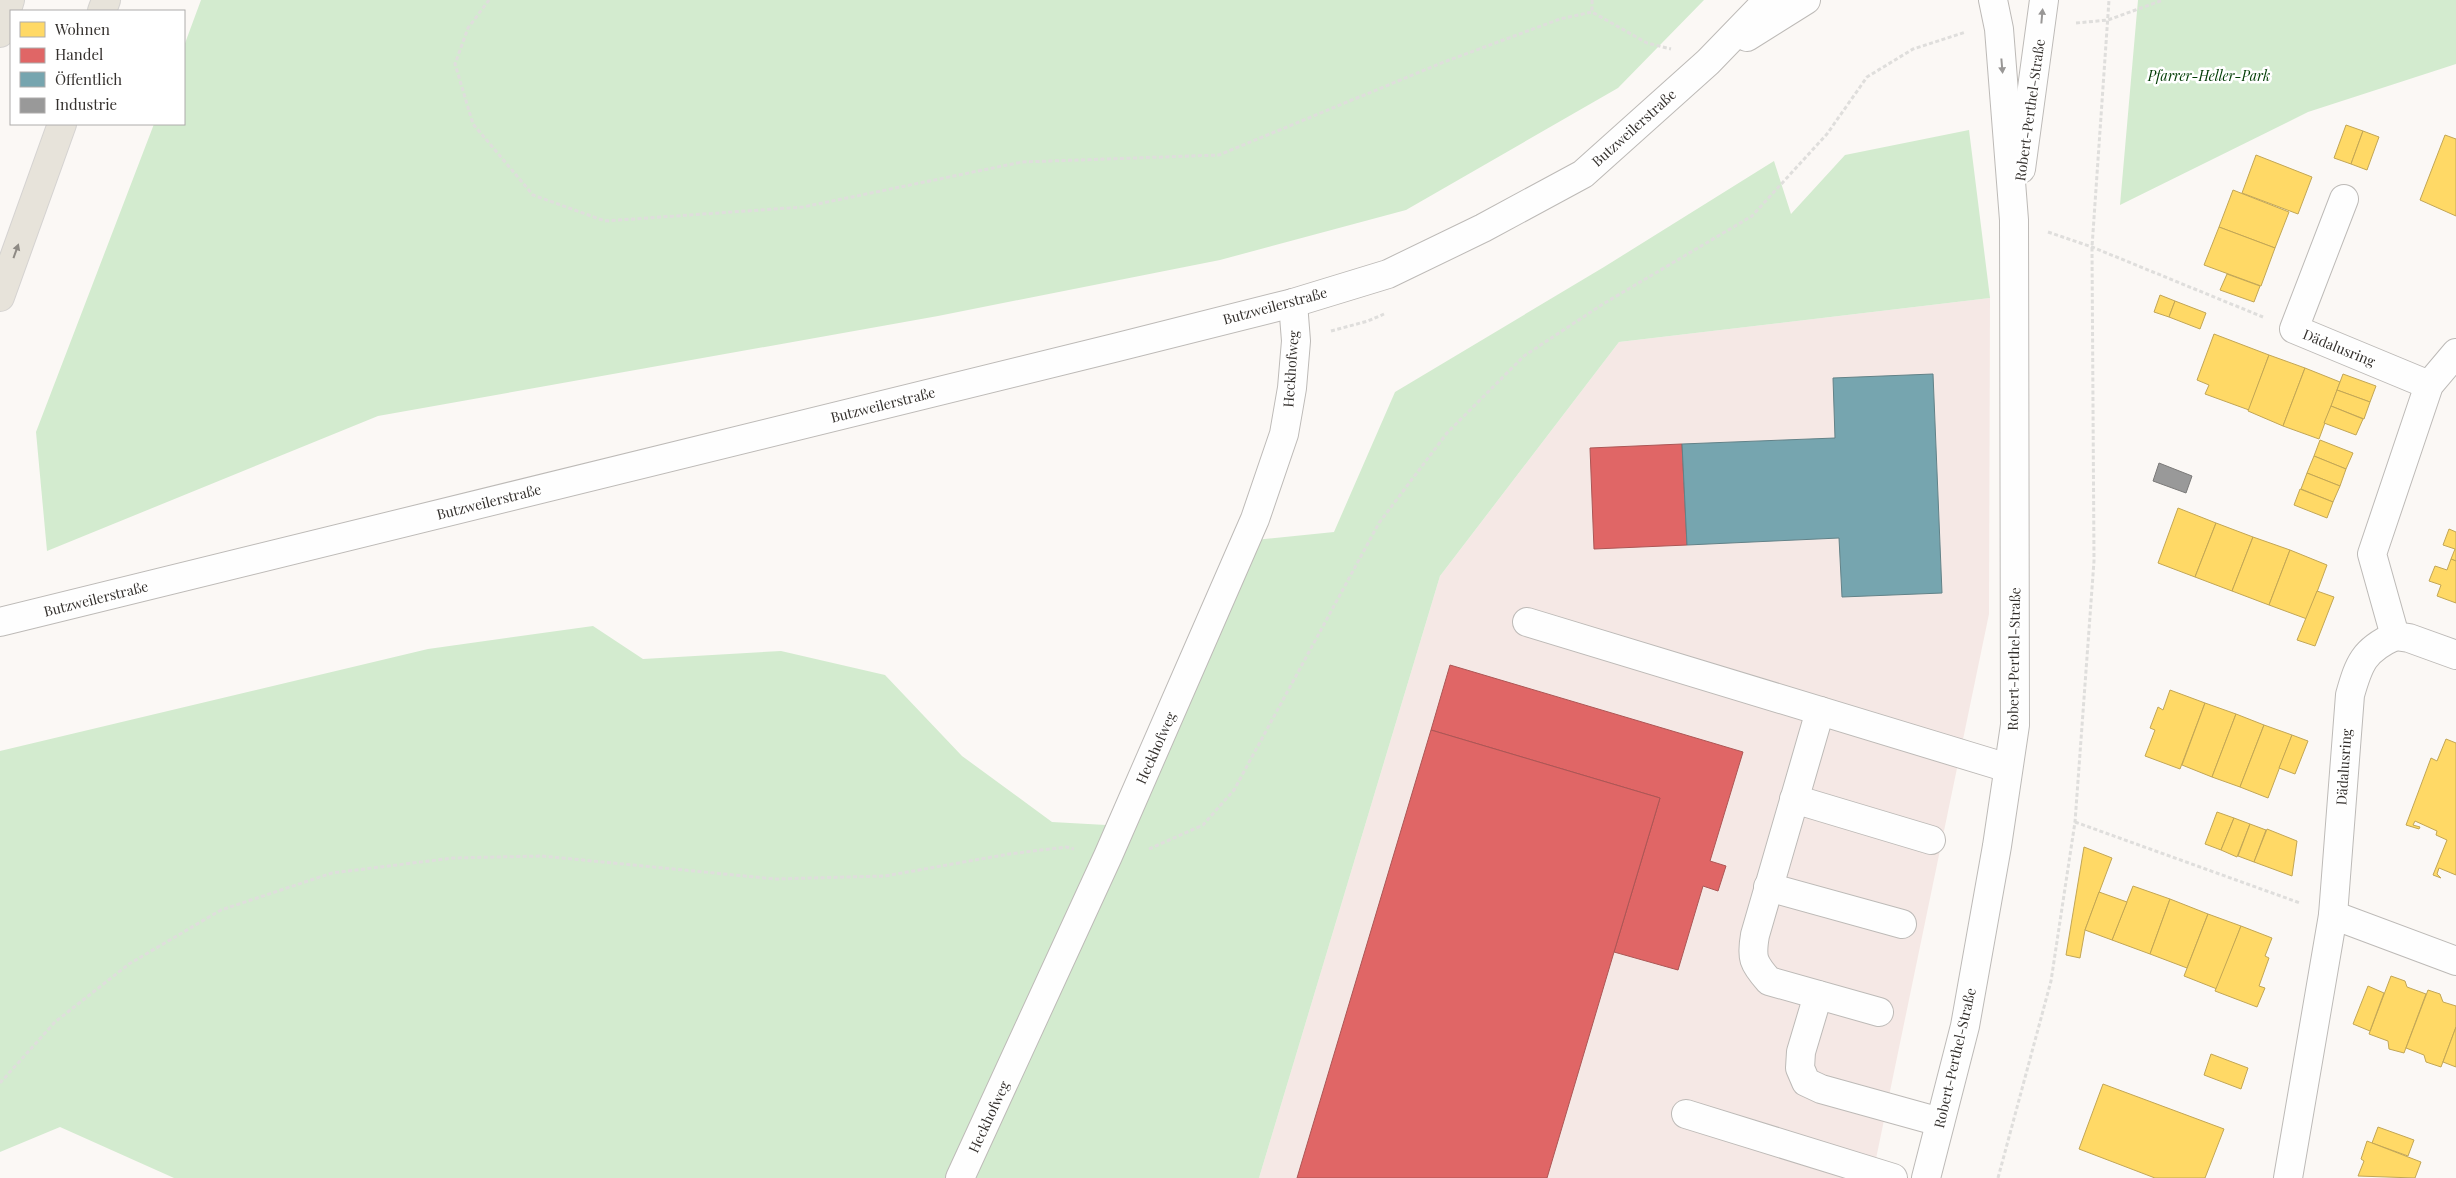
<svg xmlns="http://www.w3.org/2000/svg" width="2456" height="1178" font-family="'Playfair Display',serif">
<rect width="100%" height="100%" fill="#fbf8f5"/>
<!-- commercial -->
<path fill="#f5e8e5" d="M1990,298L1989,614L1872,1178H1259L1440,576L1619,342Z"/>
<!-- green -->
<g fill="#d3ebcf">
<path d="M201,0H1704L1618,88L1406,210L1220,260L938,316L378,416L47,551L36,432L154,124H184V46Z"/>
<path d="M2138,0H2456V64L2308,112L2120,205Z"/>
<path d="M1969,130L1990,298L1619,342L1440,576L1259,1178H174L60,1127L0,1152V751L428,649L593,626L643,659L781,651L885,675L962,756L1052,822L1106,825L1235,542L1334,532L1395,392L1604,267L1774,161L1791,214L1845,155Z"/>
</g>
<!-- homes -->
<g fill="#ffd966" stroke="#c2a655">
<path d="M2346,125L2363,131L2351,164L2334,158Z"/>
<path d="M2363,131L2379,137L2367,170L2351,164Z"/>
<path d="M2445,135L2456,139V216L2420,200Z"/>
<path d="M2256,155L2312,177L2298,214L2242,193Z"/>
<path d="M2233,190L2289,212L2275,248L2219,227Z"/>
<path d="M2219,227L2275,248L2261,286L2204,265Z"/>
<path d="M2227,274L2260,286L2254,302L2220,290Z"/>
<path d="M2160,295L2175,301L2169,317L2154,312Z"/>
<path d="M2175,301L2206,313L2200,329L2169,317Z"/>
<path d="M2214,334L2269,355L2249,410L2205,394L2209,385L2197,380Z"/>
<path d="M2269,355L2305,368L2283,426L2248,411Z"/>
<path d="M2305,368L2340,382L2319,439L2283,426Z"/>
<path d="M2343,374L2376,386L2370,402L2337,390Z"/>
<path d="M2337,390L2370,402L2364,419L2331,406Z"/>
<path d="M2331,406L2363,419L2356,435L2324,423Z"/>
<path d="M2320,440L2353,453L2346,469L2314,456Z"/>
<path d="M2314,456L2346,469L2340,486L2307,473Z"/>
<path d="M2307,473L2340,486L2333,502L2301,489Z"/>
<path d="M2300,489L2333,502L2327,518L2294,505Z"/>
<path d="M2178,508L2216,523L2195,577L2158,563Z"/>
<path d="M2216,523L2253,537L2232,591L2195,577Z"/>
<path d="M2449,529L2456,532V561L2451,559L2455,549L2443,545Z"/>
<path d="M2253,537L2290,550L2269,605L2232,591Z"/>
<path d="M2290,550L2327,565L2307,619L2269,605Z"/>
<path d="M2451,559L2456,561V603L2437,596L2441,585L2429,581L2435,566L2447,570Z"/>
<path d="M2317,591L2334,597L2315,646L2297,640Z"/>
<path d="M2170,690L2205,703L2180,769L2145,756L2155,730L2150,728L2158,707L2163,710Z"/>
<path d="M2205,703L2236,714L2212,777L2182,765Z"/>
<path d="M2236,714L2264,725L2240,787L2212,777Z"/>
<path d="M2264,725L2292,735L2268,798L2240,787Z"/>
<path d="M2292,735L2308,741L2295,774L2279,768Z"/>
<path d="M2446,739L2456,743V875L2439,868L2437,874L2441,878L2433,875L2447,840L2436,835L2437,831L2415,821L2413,825L2420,827L2419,829L2406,825L2431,758L2437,761Z"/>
<path d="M2217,812L2234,818L2221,850L2205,844Z"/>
<path d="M2234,818L2250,824L2237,857L2221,850Z"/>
<path d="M2250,824L2266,830L2254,862L2238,856Z"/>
<path d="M2267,829L2297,841L2292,876L2254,862Z"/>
<path d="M2084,847L2112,858L2085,930L2080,958L2066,955Z"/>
<path d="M2133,886L2170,899L2150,954L2112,940Z"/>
<path d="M2099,892L2127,902L2112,940L2085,930Z"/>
<path d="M2170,899L2208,914L2187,968L2150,954Z"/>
<path d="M2208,914L2241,926L2217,989L2184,976Z"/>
<path d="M2241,926L2272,938L2265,956L2269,958L2259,986L2265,988L2257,1007L2215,991Z"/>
<path d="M2391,976L2405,981L2407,987L2426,994L2404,1053L2389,1049L2388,1041L2369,1034Z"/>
<path d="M2368,986L2384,993L2370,1031L2353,1024Z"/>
<path d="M2428,990L2440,994L2443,1002L2456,1006V1027L2441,1067L2426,1062L2424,1055L2406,1048Z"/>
<path d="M2456,1027V1067L2443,1062Z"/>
<path d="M2211,1054L2248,1068L2241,1089L2204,1075Z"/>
<path d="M2103,1084L2224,1129L2205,1178H2155L2079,1149Z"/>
<path d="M2378,1127L2414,1140L2408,1156L2372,1143Z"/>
<path d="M2367,1141L2421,1162L2415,1178L2358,1176L2364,1161L2361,1159Z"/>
</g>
<!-- shops -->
<g fill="#e06666" stroke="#ac5655">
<path d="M1682,444L1687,545L1594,549L1590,448Z"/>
<path d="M1450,665L1743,752L1710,861L1726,866L1718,891L1703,886L1678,970L1614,952L1660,798L1431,730Z"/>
<path d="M1431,730L1660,798L1614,952L1547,1178H1297Z"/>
</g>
<!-- public -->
<path fill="#76a5af" stroke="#628288" d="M1933,374L1942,593L1842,597L1839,538L1687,545L1682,444L1835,438L1833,378Z"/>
<!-- industry -->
<path fill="#999" stroke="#7b7a79" d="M2159,463L2192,476L2186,493L2153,481Z"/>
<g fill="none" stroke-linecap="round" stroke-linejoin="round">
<defs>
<g id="minor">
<path d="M1747,37L1806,0"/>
<path d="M2021,169L2044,0"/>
<path d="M2344,199L2294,329L2429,385"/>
<path d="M0,622L1114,348L1293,303L1388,274L1483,228L1583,174L1708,62L1768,0"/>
<path d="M1527,622L2008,768"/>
<path d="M2395,636L2372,554L2429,385L2456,353"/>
<path d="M2395,636L2409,638L2456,655"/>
<path d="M1820,711L1755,935C1751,958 1753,963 1769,981L1879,1012"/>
<path d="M1794,799L1931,840"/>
<path d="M1768,887L1902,924"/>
<path d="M2333,915L2456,961"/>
<path d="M1818,995L1801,1052L1800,1068L1806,1082L1821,1089L1940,1122"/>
<path d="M1686,1114L1893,1178"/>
<path d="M960,1178L1108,856L1255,519L1284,434L1292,388L1296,341L1293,303"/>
<path d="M1926,1178L1965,1026L1997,846L2015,725L2014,220L1999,29L1993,0"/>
<path d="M2288,1178L2333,915L2350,695C2359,663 2364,650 2395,636"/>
</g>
<g id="highway">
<path d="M102,11L106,0"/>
<path d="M0,33L10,0"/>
<path d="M0,297L62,124"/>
</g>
</defs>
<!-- minor casing -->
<use href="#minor" stroke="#bdbab7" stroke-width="30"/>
<!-- highway casing -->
<use href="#highway" stroke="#d5d3d1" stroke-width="30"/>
<!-- path -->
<g stroke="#dfdedc" stroke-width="3" stroke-dasharray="4 2.5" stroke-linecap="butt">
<path d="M489,0L468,28L455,64L473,124L533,195L605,221L803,207L1022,162L1219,155L1444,62L1560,19L1592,12L1647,43L1671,49"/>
<path d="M1592,0V12"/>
<path d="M2076,23L2108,20L2163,0"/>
<path d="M2048,232L2092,247L2263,317"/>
<path d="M1331,331L1368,321L1384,314"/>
<path d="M2075,822L2300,903"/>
<path d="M1149,849L1203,825L1234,790L1379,523L1447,433L1524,356L1603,304L1752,216L1827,134L1867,77L1913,49L1966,32"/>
<path d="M0,1083L55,1022L129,964L221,910L332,873L453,858L542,856L775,879L885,876L1009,854L1066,847L1074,849"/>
<path d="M1998,1178L2051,981L2075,822L2094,561L2092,247L2109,0"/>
</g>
<!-- minor -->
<use href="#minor" stroke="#fefefe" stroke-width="28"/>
<!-- highway -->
<use href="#highway" stroke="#e7e3da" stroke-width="28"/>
</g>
<!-- one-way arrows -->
<defs><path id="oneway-solid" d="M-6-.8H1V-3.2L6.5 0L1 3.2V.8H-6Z" transform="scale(1.25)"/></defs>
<g fill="#999796">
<use href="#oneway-solid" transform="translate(2042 16) rotate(-85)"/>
<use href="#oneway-solid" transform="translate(2002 66) rotate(85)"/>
</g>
<use fill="#8e8a84" href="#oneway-solid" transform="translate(16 251) rotate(-70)"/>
<g text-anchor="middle" stroke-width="5" stroke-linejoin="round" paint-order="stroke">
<!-- park labels -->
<g font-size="14" font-style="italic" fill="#003c04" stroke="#fff">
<text x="2209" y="81">Pfarrer-Heller-Park</text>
</g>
<!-- street labels -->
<g font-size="14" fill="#34302d" stroke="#fff">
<text transform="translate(2030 110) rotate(-82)" y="5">Robert-Perthel-Straße</text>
<text transform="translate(1634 128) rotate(-42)" y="5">Butzweilerstraße</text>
<text transform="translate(1275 306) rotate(-15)" y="5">Butzweilerstraße</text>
<text transform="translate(2339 348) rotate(22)" y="5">Dädalusring</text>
<text transform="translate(1291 369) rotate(-86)" y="5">Heckhofweg</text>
<text transform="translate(883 405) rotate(-14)" y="5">Butzweilerstraße</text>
<text transform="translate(489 502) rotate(-14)" y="5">Butzweilerstraße</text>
<text transform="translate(96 599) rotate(-14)" y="5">Butzweilerstraße</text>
<text transform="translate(2014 659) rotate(-89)" y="5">Robert-Perthel-Straße</text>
<text transform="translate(1156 748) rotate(-66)" y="5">Heckhofweg</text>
<text transform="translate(2344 767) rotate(-86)" y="5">Dädalusring</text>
<text transform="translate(1955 1058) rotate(-77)" y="5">Robert-Perthel-Straße</text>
<text transform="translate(989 1117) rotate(-65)" y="5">Heckhofweg</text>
</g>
</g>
<!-- legend -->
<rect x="10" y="10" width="175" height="115" fill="#ffffff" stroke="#aeacab"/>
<rect x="20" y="22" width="25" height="15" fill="#ffd966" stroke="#aeacab"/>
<text x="55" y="35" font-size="15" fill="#34302d">Wohnen</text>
<rect x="20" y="48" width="25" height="15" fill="#e06666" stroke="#aeacab"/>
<text x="55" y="60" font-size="15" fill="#34302d">Handel</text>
<rect x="20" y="72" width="25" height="15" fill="#76a5af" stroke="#aeacab"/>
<text x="55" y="85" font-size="15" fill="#34302d">Öffentlich</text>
<rect x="20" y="98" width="25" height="15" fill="#999999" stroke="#aeacab"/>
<text x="55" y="110" font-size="15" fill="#34302d">Industrie</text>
</svg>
